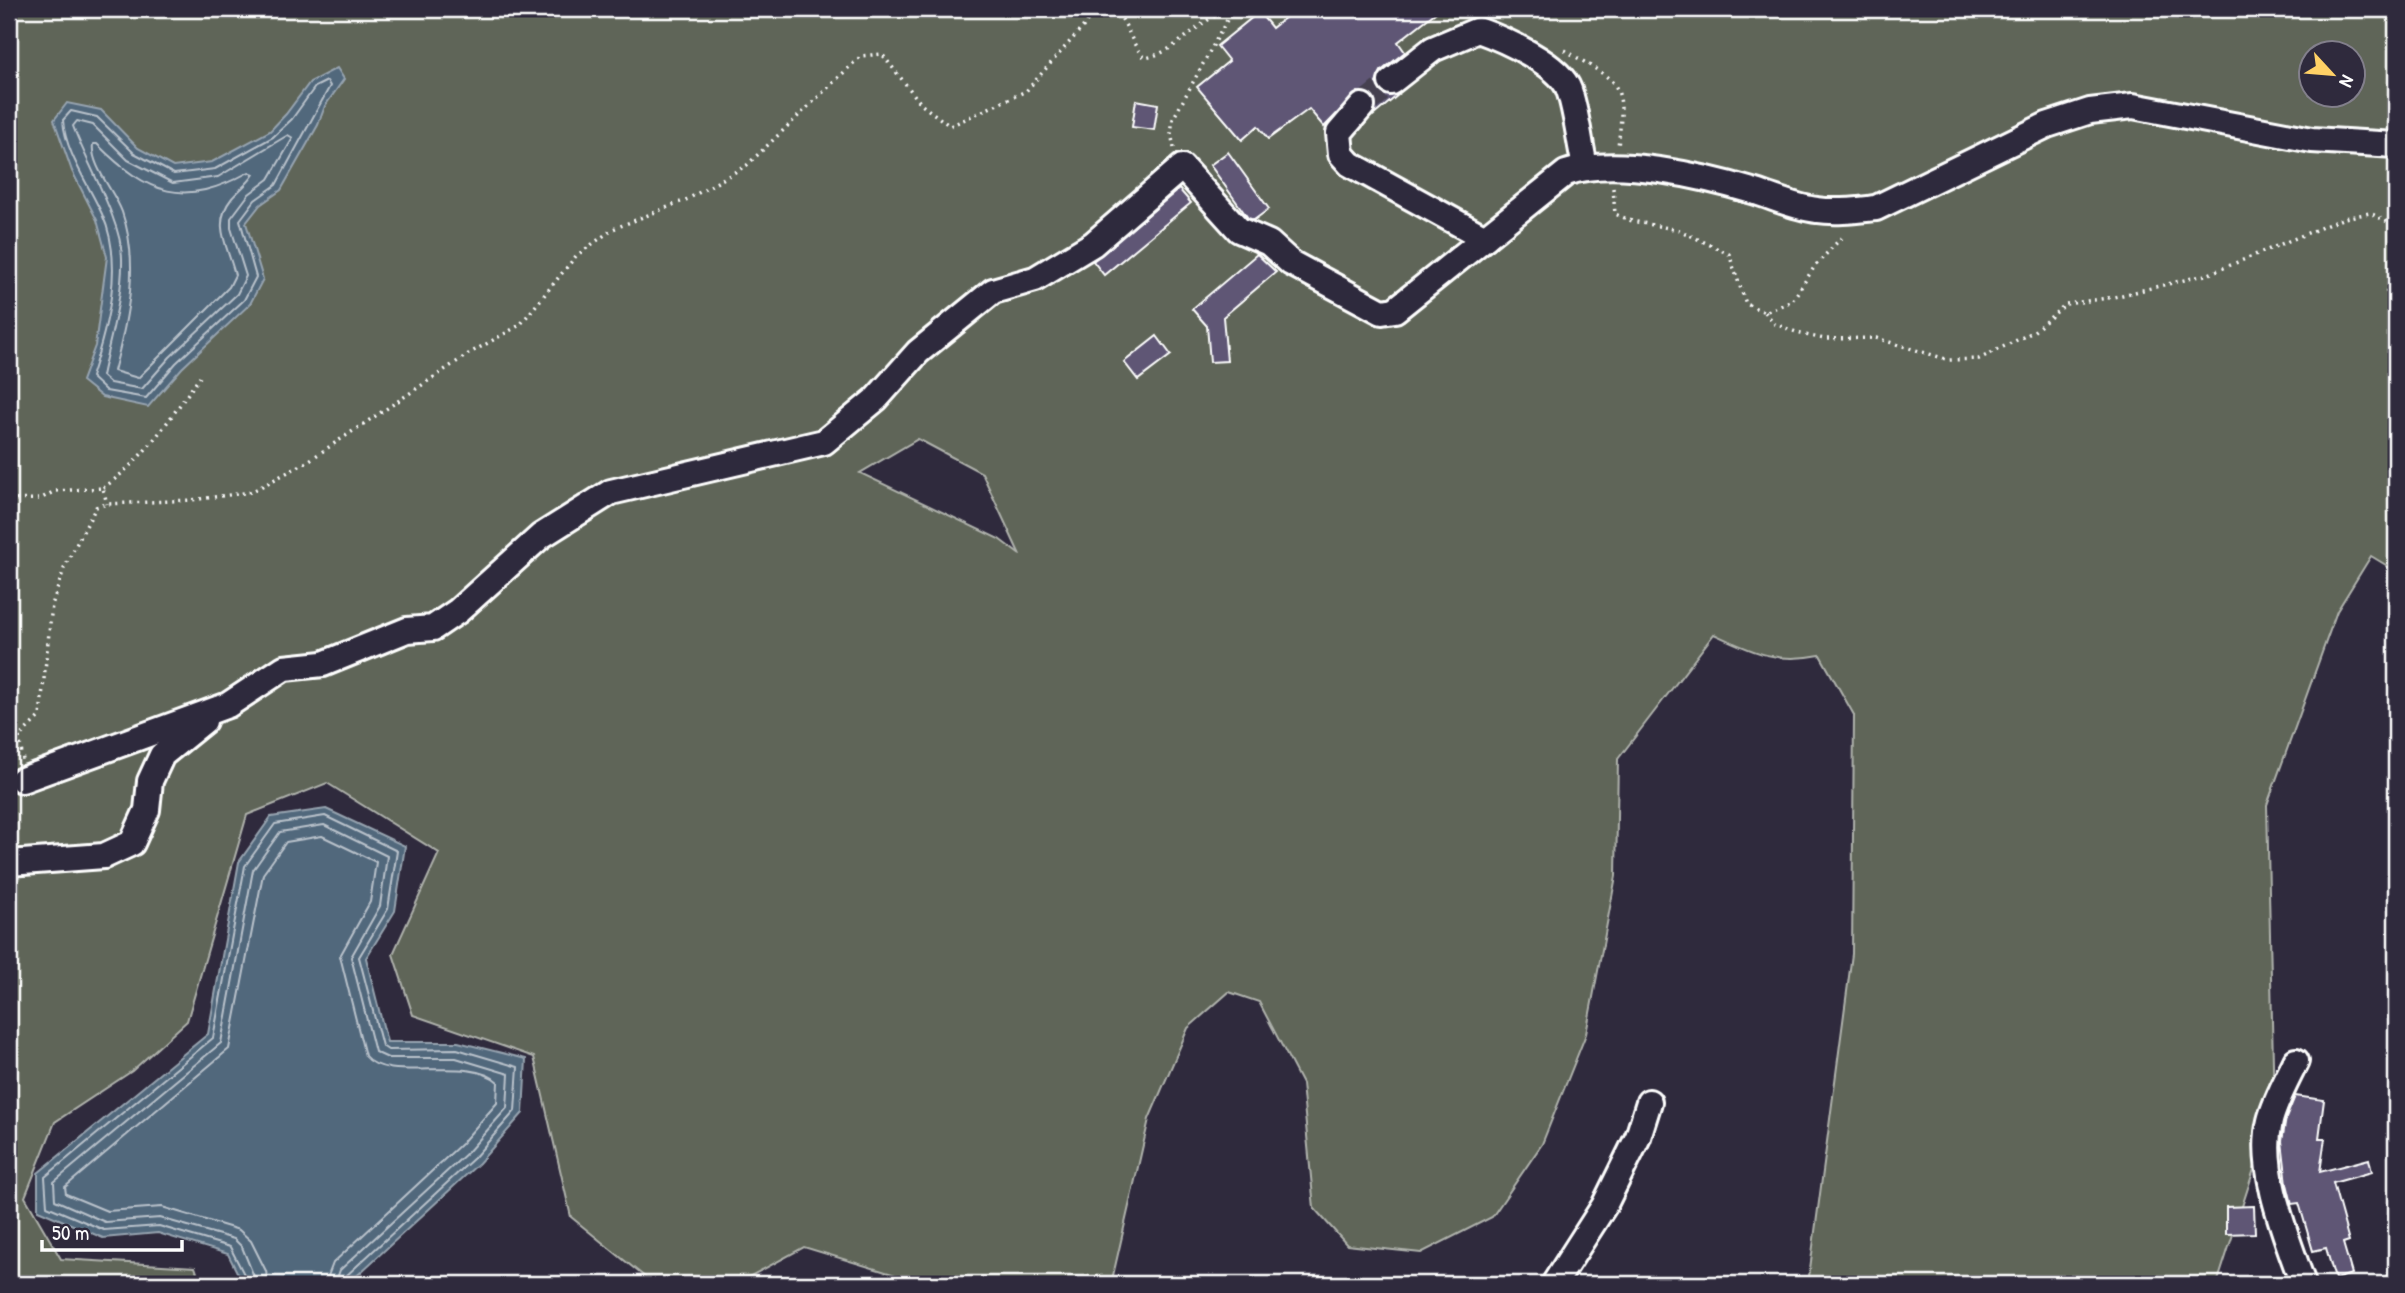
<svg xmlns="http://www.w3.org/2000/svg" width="2405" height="1293" font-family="'Patrick Hand',sans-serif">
<rect width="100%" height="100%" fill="#2f2a3d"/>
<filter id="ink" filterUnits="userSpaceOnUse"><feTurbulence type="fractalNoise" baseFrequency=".0143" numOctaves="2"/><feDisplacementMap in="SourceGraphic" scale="14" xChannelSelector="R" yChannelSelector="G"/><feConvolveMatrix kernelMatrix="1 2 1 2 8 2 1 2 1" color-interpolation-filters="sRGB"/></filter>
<g filter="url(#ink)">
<!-- green -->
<path fill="#5f6559" stroke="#afb2ac" stroke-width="2" fill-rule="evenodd" d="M9,9H2396V571L2371,556L2337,611L2267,805L2274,1107L2217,1284H1808L1852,954L1854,715L1820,655C1776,664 1753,652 1714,634L1618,759L1616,876L1586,1034L1542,1144L1492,1217L1421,1253L1347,1245L1314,1208L1302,1084L1259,1002L1229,992L1188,1028L1149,1119L1112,1280L1108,1284H925L804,1247L738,1283L646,1278L571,1217L534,1057L413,1015L393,954L439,853L327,783L247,815L187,1021L132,1071L55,1122L25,1197L61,1259L195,1267L201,1284H9ZM2310,52H2352V94H2310ZM918,439L982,473L1020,555L999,539L860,473Z"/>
<!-- water -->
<g fill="#51677c" stroke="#97a4b0" stroke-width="2">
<path d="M337,68L344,79L325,106L318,125L281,190L260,205L246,223L263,279L250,304L182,368L148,407L102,397L82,381L95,346L107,257L97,220L72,171L54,120L67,103L101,110L138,148L173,167L212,162L270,131L286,114L310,82Z"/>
<path d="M326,809L405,846L395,911L366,958L387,1042H458L526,1059L523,1113L479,1163L348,1284H243L228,1254L158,1233L103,1238L38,1210V1173L208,1034L239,862L271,817Z"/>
</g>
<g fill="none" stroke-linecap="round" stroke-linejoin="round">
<!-- shore -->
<g stroke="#b9c2cb" stroke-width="2">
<path d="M327,81L330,86L276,185L255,200L240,220L256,277L244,300L176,363L146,398L106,391L91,377C107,328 125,264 102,214C89,185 65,152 63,120L71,111L97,117L134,153L174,174L215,169L273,137L292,119L315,87Z"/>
<path d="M77,121L93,125L128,160L173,183L218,177L288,135L293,138L269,179L249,194L231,218V228L246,276L237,294L170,357L142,389L110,383L102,376C110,337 123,298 122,258C122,222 86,162 73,126Z"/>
<path d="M93,144H97C148,195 184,208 249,172L254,174C249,183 239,190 232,198C211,224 228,246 235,275L229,287L138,378L114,371C128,319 140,264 122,212C115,192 90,165 93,144Z"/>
<path d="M249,1284L230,1247L159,1226L104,1230L47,1206L45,1177L213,1038L245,866L275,824L325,816L397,851L388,909L359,957L382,1046L388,1050L457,1049L518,1067L515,1111L474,1158L346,1276L344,1284"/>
<path d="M257,1284L242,1247L234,1239L160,1218L105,1222L55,1200L54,1182L221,1043L253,870L280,832L324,825L387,856L380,906L351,957L375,1052L388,1058H456L509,1074L507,1108L468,1152L340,1270L335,1284"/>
<path d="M268,1284L266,1271L251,1241L239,1230L162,1207L107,1211L66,1194L65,1187L229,1049L263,874L286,842L322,836L376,862L370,902L340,956L365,1056C388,1085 468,1054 498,1082L497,1103L461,1144L333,1263L325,1284"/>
</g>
</g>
<!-- building -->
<g fill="#5e5775" stroke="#fff" stroke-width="2">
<path d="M1296,9H1440L1398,42L1405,52L1381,71L1376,83L1385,95H1398L1374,115L1376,102L1372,95L1358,92L1324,127L1309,109L1268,139L1258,126L1242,140L1197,87L1229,61L1217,46L1259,12L1272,28Z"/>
<path d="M1136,100L1158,104L1154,130L1132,127Z"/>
<path d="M1228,152L1269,209L1254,220L1248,218L1210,165Z"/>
<path d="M1179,189L1191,203L1104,275L1093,261Z"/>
<path d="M1257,254L1276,272L1223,317L1227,361L1210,362L1207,326L1192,309Z"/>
<path d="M1157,336L1171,355L1138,380L1124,362Z"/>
<path d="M2295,1096L2324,1100L2319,1138H2325L2320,1172L2369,1159L2372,1172L2333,1183L2349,1241L2343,1243L2352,1274L2335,1279L2326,1248L2313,1251L2299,1203L2292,1204L2287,1184L2282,1141L2286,1118Z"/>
<path d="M2254,1206L2255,1233L2226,1234V1207Z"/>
</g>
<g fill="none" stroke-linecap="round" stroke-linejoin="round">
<!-- minor-tunnel -->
<path stroke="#443f50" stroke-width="24" stroke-dasharray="24 12" stroke-linecap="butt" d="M1362,106L1391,82"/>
<defs>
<g id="minor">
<path d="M1391,82L1433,49L1478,30C1503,39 1560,64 1569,90C1577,114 1579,141 1585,166"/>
<path d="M1362,106L1339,133L1341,154L1350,164L1485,238"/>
<path d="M22,780L228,705L284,668L323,664L407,630L433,628L458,611L541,536L611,492L824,442L876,399L918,352L993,291L1035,279L1093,244L1182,167L1239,230L1269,243L1291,263L1382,312L1395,310L1566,173C1614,155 1706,177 1756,192C1775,198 1797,208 1817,210C1837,213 1857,210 1876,208L2047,125L2090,111L2133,106L2312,140L2396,145"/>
<path d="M9,863L104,856L132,843L147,810L150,781L162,755L204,721"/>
<path d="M2296,1061C2287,1080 2275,1101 2270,1121C2258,1170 2287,1238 2303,1284"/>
<path d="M1554,1284L1604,1206L1638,1137L1649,1102"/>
</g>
</defs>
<!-- minor casing -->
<use href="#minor" stroke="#fff" stroke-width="30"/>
<!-- path -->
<g stroke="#fff" stroke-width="3.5" stroke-dasharray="2 5" stroke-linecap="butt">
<path d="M1112,9C1128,19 1130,45 1145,58C1180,52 1198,17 1233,9"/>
<path d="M1565,50C1618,84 1627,78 1618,146"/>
<path d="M1174,148L1171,133L1173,119L1233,9"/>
<path d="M1613,188L1615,214L1632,221L1679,230L1729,254L1746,304L1765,312L1792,301L1815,266L1842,237"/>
<path d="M2386,293L2396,281"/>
<path d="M1765,312L1775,324L1801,334L1824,339L1876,338L1949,360L1979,359L2033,332L2066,304L2114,297L2209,274L2344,218L2370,213L2396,226"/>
<path d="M103,488C147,457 168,420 200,377"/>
<path d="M9,500L40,499L55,491L103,488L107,504"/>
<path d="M9,735L19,737L40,716L52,605L65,566L96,507L107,504L192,500L251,492L305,463L470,353L520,325L576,256L613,229L688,199L747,165L861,56L882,54L922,105L950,126L1026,91L1083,27L1095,9"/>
<path d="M19,737L23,760"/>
</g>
<!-- minor -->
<use href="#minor" stroke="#2f2a3d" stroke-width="24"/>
</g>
</g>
<!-- margin -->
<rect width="2405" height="1293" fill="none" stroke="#2f2a3d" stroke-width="35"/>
<rect x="18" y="18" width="2370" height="1258" fill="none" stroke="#fff" stroke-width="2.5" filter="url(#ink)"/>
<!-- north arrow -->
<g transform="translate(2332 74) rotate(116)"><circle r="33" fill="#2f2a3d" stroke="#827f8b" stroke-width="2"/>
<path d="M0-5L12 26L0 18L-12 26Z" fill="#ffd166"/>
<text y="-10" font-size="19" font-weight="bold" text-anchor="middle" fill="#ffffff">N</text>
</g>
<!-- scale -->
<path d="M42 1240v10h140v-10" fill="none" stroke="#ffffff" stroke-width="3.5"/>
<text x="52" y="1240" font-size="21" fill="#ffffff" stroke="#2f2a3d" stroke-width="5" paint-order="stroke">50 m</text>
</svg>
